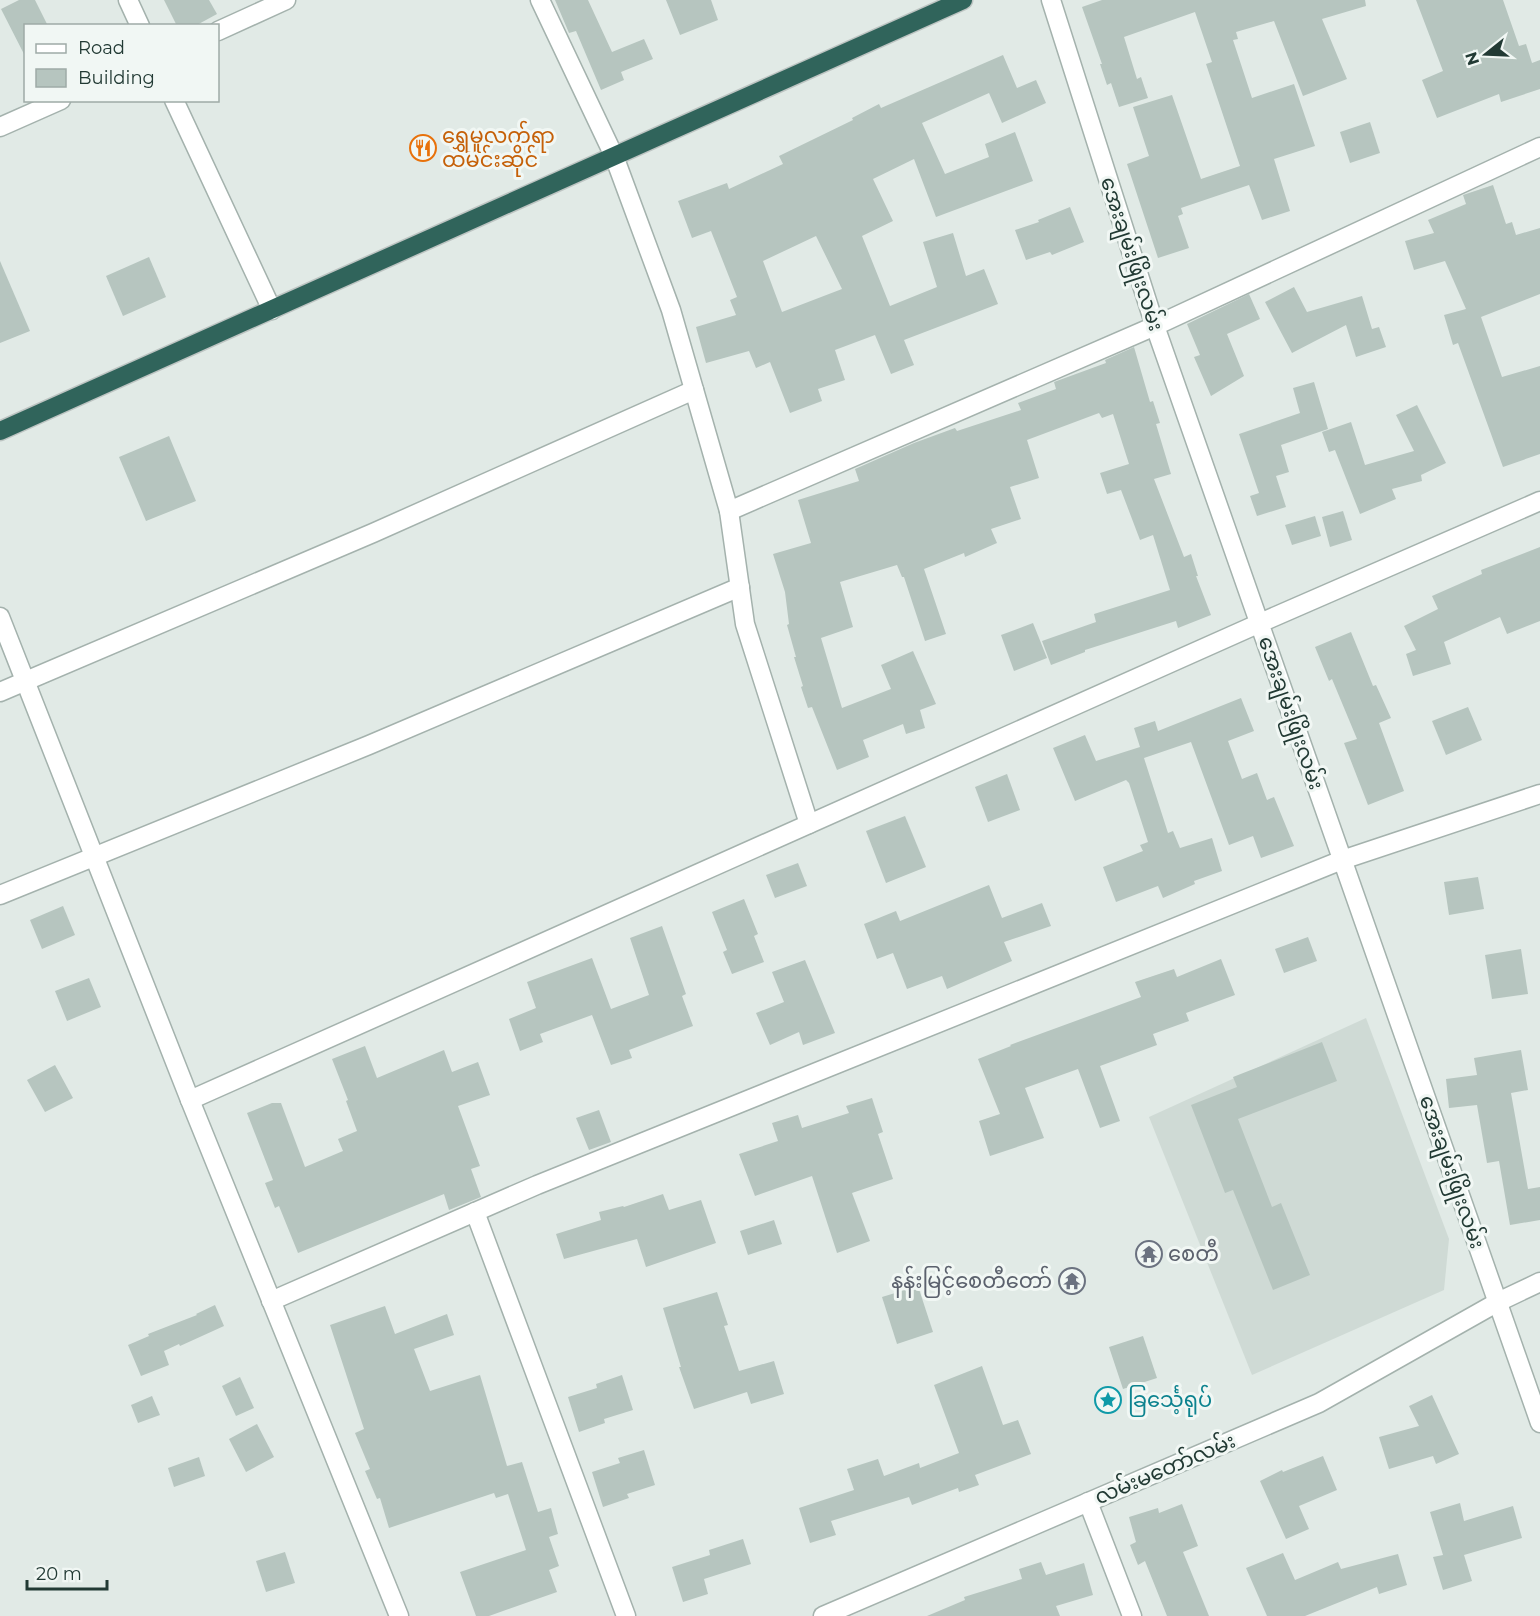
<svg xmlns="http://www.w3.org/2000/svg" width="1540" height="1616" font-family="Montserrat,'Noto Sans Myanmar',sans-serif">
<rect width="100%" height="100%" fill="#e1eae6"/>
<!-- built -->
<path fill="#cfdad5" d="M1366,1018L1449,1239L1444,1290L1252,1375L1149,1117Z"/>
<!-- building -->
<g fill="#b6c5bf" fill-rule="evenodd">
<path d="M19,0H35L48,26H26V58L1,9Z"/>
<path d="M164,0H209L217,14L195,26H177Z"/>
<path d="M555,0H588L612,52L644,39L653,59L621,72L624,80L601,90L576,31L569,33Z"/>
<path d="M666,0H711L718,20L680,35Z"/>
<path d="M1102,0H1365L1366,6L1322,19L1347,79L1303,96L1274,21L1236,32L1238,39L1233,40L1252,98L1294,84L1315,146L1274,159L1290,211L1262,220L1249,185L1181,208L1183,214L1178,216L1189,248L1158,258L1127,164L1149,156L1133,107L1172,95L1201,179L1240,166L1206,64L1212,62L1195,12L1124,37L1137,79L1141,77L1148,98L1119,107L1111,83L1107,85L1100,64H1102L1082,7Z"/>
<path d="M1416,0H1503L1519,46L1526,44L1532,63L1540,60V89L1501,102L1499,94L1437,118L1422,80L1443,71Z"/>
<path d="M1003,55L1017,88L1036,80L1046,103L1002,123L989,93L922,123L945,174L989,157L985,144L1015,132L1033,181L936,217L914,159L873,179L893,221L862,236L890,306L937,287L923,242L953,233L966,276L984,269L998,304L904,340L914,365L891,374L875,335L835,350L845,380L818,389L822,401L790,413L770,362L756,368L749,351L706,363L696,327L736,315L730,300L737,297L711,231L692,238L678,201L727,183L729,189L783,164L779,156L853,120L852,118L879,104L881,108ZM816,236L842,289L782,312L763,261Z"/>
<path d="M1370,122L1380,153L1350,163L1340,132Z"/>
<path d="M1493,185L1506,224L1512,222L1516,235L1540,228V294L1481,317L1502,377L1540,366V454L1503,467L1458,343L1453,345L1444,315L1466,309L1445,261L1414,270L1405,241L1434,233L1428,220L1466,204L1463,195Z"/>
<path d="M1070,207L1084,242L1052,255L1050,252L1026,260L1015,230L1039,222L1038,220Z"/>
<path d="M149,257L166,297L123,316L106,276Z"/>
<path d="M0,261L30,331L0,343Z"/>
<path d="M1294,287L1307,312L1362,296L1372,329L1379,327L1386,347L1356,357L1346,325L1292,353L1265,302Z"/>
<path d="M1249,294L1260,319L1227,334L1244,376L1211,396L1194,357L1200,355L1187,324Z"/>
<path d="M1134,347L1150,402L1153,401L1160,423L1156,424L1171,474L1154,479L1184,557L1191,554L1198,576H1196L1211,615L1178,628L1176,621L1085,650V652L1051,665L1042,641L1096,622L1094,614L1170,590L1153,535L1140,540L1121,490L1107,494L1100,473L1129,464L1113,414L1102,418L1099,413L1027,440L1039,478L1010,487L1021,519L991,529L997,543L965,557L964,553L924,569L946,634L925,641L904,577H902L897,565L840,582L853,627L821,638L842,708L891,689L881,665L913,651L936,704L920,710L925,728L906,734L903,724L863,740L869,757L837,770L812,707L808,708L801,687L803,686L794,657H796L787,625L789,624L785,592L773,554L811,543L798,500L859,481L855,469L914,443L955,428L957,431L1021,410L1018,403L1056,389L1054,382L1106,363L1105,360Z"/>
<path d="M1314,382L1328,429L1281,445L1289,472L1276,476L1286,507L1257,516L1250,496L1259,493L1239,434L1300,413L1293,388Z"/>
<path d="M1417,405L1446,463L1421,475L1422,481L1392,489L1396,499L1360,514L1335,450L1329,452L1322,432L1351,422L1365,465L1414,451L1396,415Z"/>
<path d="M169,436L196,501L146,521L119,457Z"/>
<path d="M1343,511L1352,540L1330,547L1322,517Z"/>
<path d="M1315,516L1321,536L1292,545L1285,525Z"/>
<path d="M1540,547V621L1507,634L1500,617L1444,642L1451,664L1413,676L1406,654L1416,650L1404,626L1438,609L1432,596L1482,574L1481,570Z"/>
<path d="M1033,623L1047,658L1014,671L1001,635Z"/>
<path d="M1351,632L1373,686L1376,685L1391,718L1379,723L1404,791L1368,805L1344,743L1357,739L1332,679L1329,681L1315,647Z"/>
<path d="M1241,698L1254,731L1228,741L1242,779L1257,773L1267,800L1274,797L1294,846L1261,858L1253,836L1229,845L1191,742L1144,758L1168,833L1173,831L1180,848L1212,838L1222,871L1194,881L1195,884L1163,898L1158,886L1116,902L1103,867L1143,851L1140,845L1148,842L1129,783L1126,780L1075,801L1053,748L1085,735L1096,761L1140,747L1134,728L1155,721L1158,731Z"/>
<path d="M1468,707L1482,740L1446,755L1432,721Z"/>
<path d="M1007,774L1020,810L988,822L975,787Z"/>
<path d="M905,816L926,867L886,883L866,831Z"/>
<path d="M798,863L807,886L775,898L766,875Z"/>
<path d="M1478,877L1484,909L1449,915L1444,882Z"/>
<path d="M989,885L1002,918L1042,903L1051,926L1004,942L1012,961L947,989L942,976L907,989L893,953L877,959L864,924L896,911L900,921Z"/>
<path d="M744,899L758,934L754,936L764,962L732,974L723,952L727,950L712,912Z"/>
<path d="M63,906L75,935L42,949L30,920Z"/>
<path d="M662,926L686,994L682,996L693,1026L629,1050L632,1058L611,1065L592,1015L540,1034L543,1042L520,1051L509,1019L536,1008L527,982L592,958L611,1009L649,995L630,938Z"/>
<path d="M1308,937L1317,961L1284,973L1275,949Z"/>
<path d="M1521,949L1528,994L1492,999L1485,955Z"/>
<path d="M1221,959L1235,995L1186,1013L1189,1021L1153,1034L1157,1045L1100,1066L1120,1121L1100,1128L1078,1069L1025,1088L1044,1138L990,1156L979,1121L1000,1114L978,1059L1011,1046L1010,1045L1141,997L1135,982L1174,969L1177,977Z"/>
<path d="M805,960L835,1033L803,1045L799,1032L770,1045L756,1013L784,1002L772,972Z"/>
<path d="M89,978L101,1007L67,1021L55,991Z"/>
<path d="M1322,1042L1337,1081L1238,1119L1272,1207L1281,1203L1310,1275L1273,1290L1233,1190L1225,1193L1191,1105L1237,1087L1233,1077Z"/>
<path d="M365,1046L377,1078L444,1050L452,1072L478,1062L490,1095L458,1106L480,1166L471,1169L481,1197L449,1210L444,1194L298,1253L279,1206L275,1208L265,1183L273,1180L247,1113L272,1103H281L305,1167L343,1151L338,1139L357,1131L346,1101L348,1100L332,1059Z"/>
<path d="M1521,1050L1528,1090L1511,1093L1528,1189L1540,1187V1220L1510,1225L1499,1161L1487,1163L1477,1105L1449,1108L1446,1079L1477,1075L1474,1058Z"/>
<path d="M55,1065L73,1098L45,1112L27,1080Z"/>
<path d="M872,1098L883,1132L878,1134L893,1179L852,1193L870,1241L837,1253L812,1176L755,1196L739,1154L778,1141L772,1123L798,1115L802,1128L849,1113L846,1106Z"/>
<path d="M599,1110L611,1142L589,1150L576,1118Z"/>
<path d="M663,1194L669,1210L701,1200L716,1243L646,1267L637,1239L564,1259L556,1234L601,1220L599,1212L623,1206L624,1207Z"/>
<path d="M774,1220L782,1244L748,1255L740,1231Z"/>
<path d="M918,1286L933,1332L897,1344L882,1297Z"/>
<path d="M717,1292L728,1325L724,1326L739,1371L774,1361L784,1394L751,1404L747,1392L694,1409L679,1367H681L663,1308Z"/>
<path d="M215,1305L224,1326L180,1346L179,1344L164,1351L169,1365L141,1376L128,1345L149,1336L148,1334L197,1315L196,1314Z"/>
<path d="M385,1306L395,1334L447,1314L454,1335L414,1349L430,1391L480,1375L507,1466L522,1462L538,1512L551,1508L558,1534L549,1537L559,1566L549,1570L557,1592L489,1616H476L460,1572L526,1550L508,1494L496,1498L494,1493L389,1528L380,1498L377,1499L365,1471L370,1469L355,1433L364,1429L330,1325Z"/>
<path d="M1143,1336L1157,1378L1123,1389L1109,1347Z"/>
<path d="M982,1366L1003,1425L1018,1420L1031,1454L975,1475L979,1485L959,1492L958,1488L912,1505L909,1497L831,1521L836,1535L810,1543L799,1508L854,1490L847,1469L878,1459L884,1476L919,1463L920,1468L959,1453L934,1385Z"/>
<path d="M622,1375L633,1410L604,1419L605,1423L579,1432L568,1397L597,1388L596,1384Z"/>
<path d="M240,1377L254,1408L236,1416L222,1386Z"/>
<path d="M1432,1395L1459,1454L1436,1464L1433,1456L1389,1469L1379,1437L1419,1426L1409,1406Z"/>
<path d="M152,1396L160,1415L138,1423L131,1405Z"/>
<path d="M257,1424L274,1457L246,1472L229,1439Z"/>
<path d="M644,1450L655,1485L627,1494L629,1498L603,1507L592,1472L620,1463L618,1458Z"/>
<path d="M1323,1456L1337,1490L1299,1506L1309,1529L1286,1539L1260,1481L1282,1470L1283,1472Z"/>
<path d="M199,1457L205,1476L174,1487L168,1468Z"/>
<path d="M1460,1503L1464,1521L1513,1506L1522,1538L1464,1555L1472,1581L1443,1590L1433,1557L1443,1555L1430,1512Z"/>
<path d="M1182,1504L1198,1546L1183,1552L1209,1616H1167L1145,1561L1138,1565L1130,1545L1136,1542L1129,1517L1158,1508L1159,1513Z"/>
<path d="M743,1539L751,1564L704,1579L708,1594L683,1602L672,1567L710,1555L709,1550Z"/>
<path d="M285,1552L295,1583L266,1592L256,1561Z"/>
<path d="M1283,1553L1295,1580L1338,1562L1341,1569L1398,1554L1407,1585L1379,1594L1377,1587L1305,1616H1267L1246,1568Z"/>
<path d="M1041,1562L1046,1575L1084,1563L1093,1595L1056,1606L1060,1616H927L965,1600L964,1597L1022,1579L1019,1569Z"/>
</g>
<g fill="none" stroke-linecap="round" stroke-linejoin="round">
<defs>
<g id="minor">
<path d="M128,0L140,26"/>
<path d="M540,0L614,156L671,310L729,511L745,624L809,824"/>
<path d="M1051,0L1155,326L1540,1423"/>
<path d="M218,31L286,0"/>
<path d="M174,100L272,310"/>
<path d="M0,127L61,100"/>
<path d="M729,511L1155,326L1540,147"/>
<path d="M0,617L190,1100L399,1616"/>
<path d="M0,692L373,533L694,390"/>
<path d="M0,895L369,745L740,587"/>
<path d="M190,1100L1260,623L1540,501"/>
<path d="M475,1212L626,1616"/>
<path d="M271,1301L537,1185L1342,860L1540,794"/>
<path d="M1088,1502L1132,1616"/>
<path d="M823,1616L1319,1403L1498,1302L1540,1282"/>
</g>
<path id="highway" d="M0,431L963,0"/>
</defs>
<!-- minor casing -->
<use href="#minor" stroke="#a4b2ad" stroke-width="21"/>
<!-- highway casing -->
<use href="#highway" stroke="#bdc4c2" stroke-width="21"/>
<!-- minor -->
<use href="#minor" stroke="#fff" stroke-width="18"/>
<!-- highway -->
<use href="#highway" stroke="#30645b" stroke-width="18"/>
</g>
<!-- icons -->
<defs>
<symbol id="restaurant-ring" viewBox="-11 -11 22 22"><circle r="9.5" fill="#f1f7f4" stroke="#e8710a" stroke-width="1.5"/><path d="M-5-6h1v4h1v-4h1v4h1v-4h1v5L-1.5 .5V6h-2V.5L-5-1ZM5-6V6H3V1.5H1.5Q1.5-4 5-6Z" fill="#e8710a"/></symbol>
<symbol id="temple-ring" viewBox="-11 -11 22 22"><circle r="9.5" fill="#f1f7f4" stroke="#6b7280" stroke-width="1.5"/><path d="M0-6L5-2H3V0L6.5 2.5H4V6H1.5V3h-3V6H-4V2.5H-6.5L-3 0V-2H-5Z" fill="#6b7280"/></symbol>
<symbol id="sight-ring" viewBox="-11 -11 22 22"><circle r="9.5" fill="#f1f7f4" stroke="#0f9aa8" stroke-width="1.5"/><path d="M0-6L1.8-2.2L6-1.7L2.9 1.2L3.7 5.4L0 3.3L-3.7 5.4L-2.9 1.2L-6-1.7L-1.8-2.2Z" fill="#0f9aa8"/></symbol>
</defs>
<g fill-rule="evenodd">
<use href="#restaurant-ring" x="408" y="133" width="30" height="30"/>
<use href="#temple-ring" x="1134" y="1239" width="30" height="30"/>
<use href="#temple-ring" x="1057" y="1266" width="30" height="30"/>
<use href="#sight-ring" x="1093" y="1385" width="30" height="30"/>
</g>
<g text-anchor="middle" stroke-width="6" stroke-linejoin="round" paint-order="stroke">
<!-- food labels -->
<g font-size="21" fill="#c56008" stroke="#f1f7f4" text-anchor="start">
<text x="442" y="143">ရွှေမူလက်ရာ<tspan x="442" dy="24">ထမင်းဆိုင်</tspan></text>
</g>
<!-- street labels -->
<g font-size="21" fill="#223a34" stroke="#f1f7f4">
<text transform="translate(1132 254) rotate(72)" y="7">အေးချမ်းဖြိုးလမ်း</text>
<text transform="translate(1291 713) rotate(71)" y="7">အေးချမ်းဖြိုးလမ်း</text>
<text transform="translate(1452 1172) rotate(71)" y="7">အေးချမ်းဖြိုးလမ်း</text>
<text transform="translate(1165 1469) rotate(-23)" y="7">လမ်းမတော်လမ်း</text>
</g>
<!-- worship labels -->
<g font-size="21" fill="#5b616d" stroke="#f1f7f4" text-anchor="start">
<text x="1168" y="1261">စေတီ</text>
<text x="1052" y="1288" text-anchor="end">နန်းမြင့်စေတီတော်</text>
</g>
<!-- culture labels -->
<g font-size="21" fill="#0d838f" stroke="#f1f7f4" text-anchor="start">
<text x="1128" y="1407">ခြင်္သေ့ရုပ်</text>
</g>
</g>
<!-- legend -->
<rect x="24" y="24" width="195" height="78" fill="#f1f7f4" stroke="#9eaba7" stroke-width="1.5"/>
<rect x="36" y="44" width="30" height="9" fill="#ffffff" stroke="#9eaba7" stroke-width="1.5"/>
<text x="78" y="54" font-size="18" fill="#223a34">Road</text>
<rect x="36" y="69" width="30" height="18" fill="#b6c5bf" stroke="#9eaba7" stroke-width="1.5"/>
<text x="78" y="84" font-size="18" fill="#223a34">Building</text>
<!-- north arrow -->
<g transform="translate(1486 54) rotate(252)" stroke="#f1f7f4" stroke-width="4.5" paint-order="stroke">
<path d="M0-4.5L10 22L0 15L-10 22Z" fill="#223a34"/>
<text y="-9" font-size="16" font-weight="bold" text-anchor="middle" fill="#223a34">N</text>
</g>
<!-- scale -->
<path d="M27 1580v9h80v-9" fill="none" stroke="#223a34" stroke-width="3"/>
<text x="36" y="1580" font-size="18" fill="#223a34" stroke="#f1f7f4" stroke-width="4.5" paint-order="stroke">20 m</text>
</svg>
